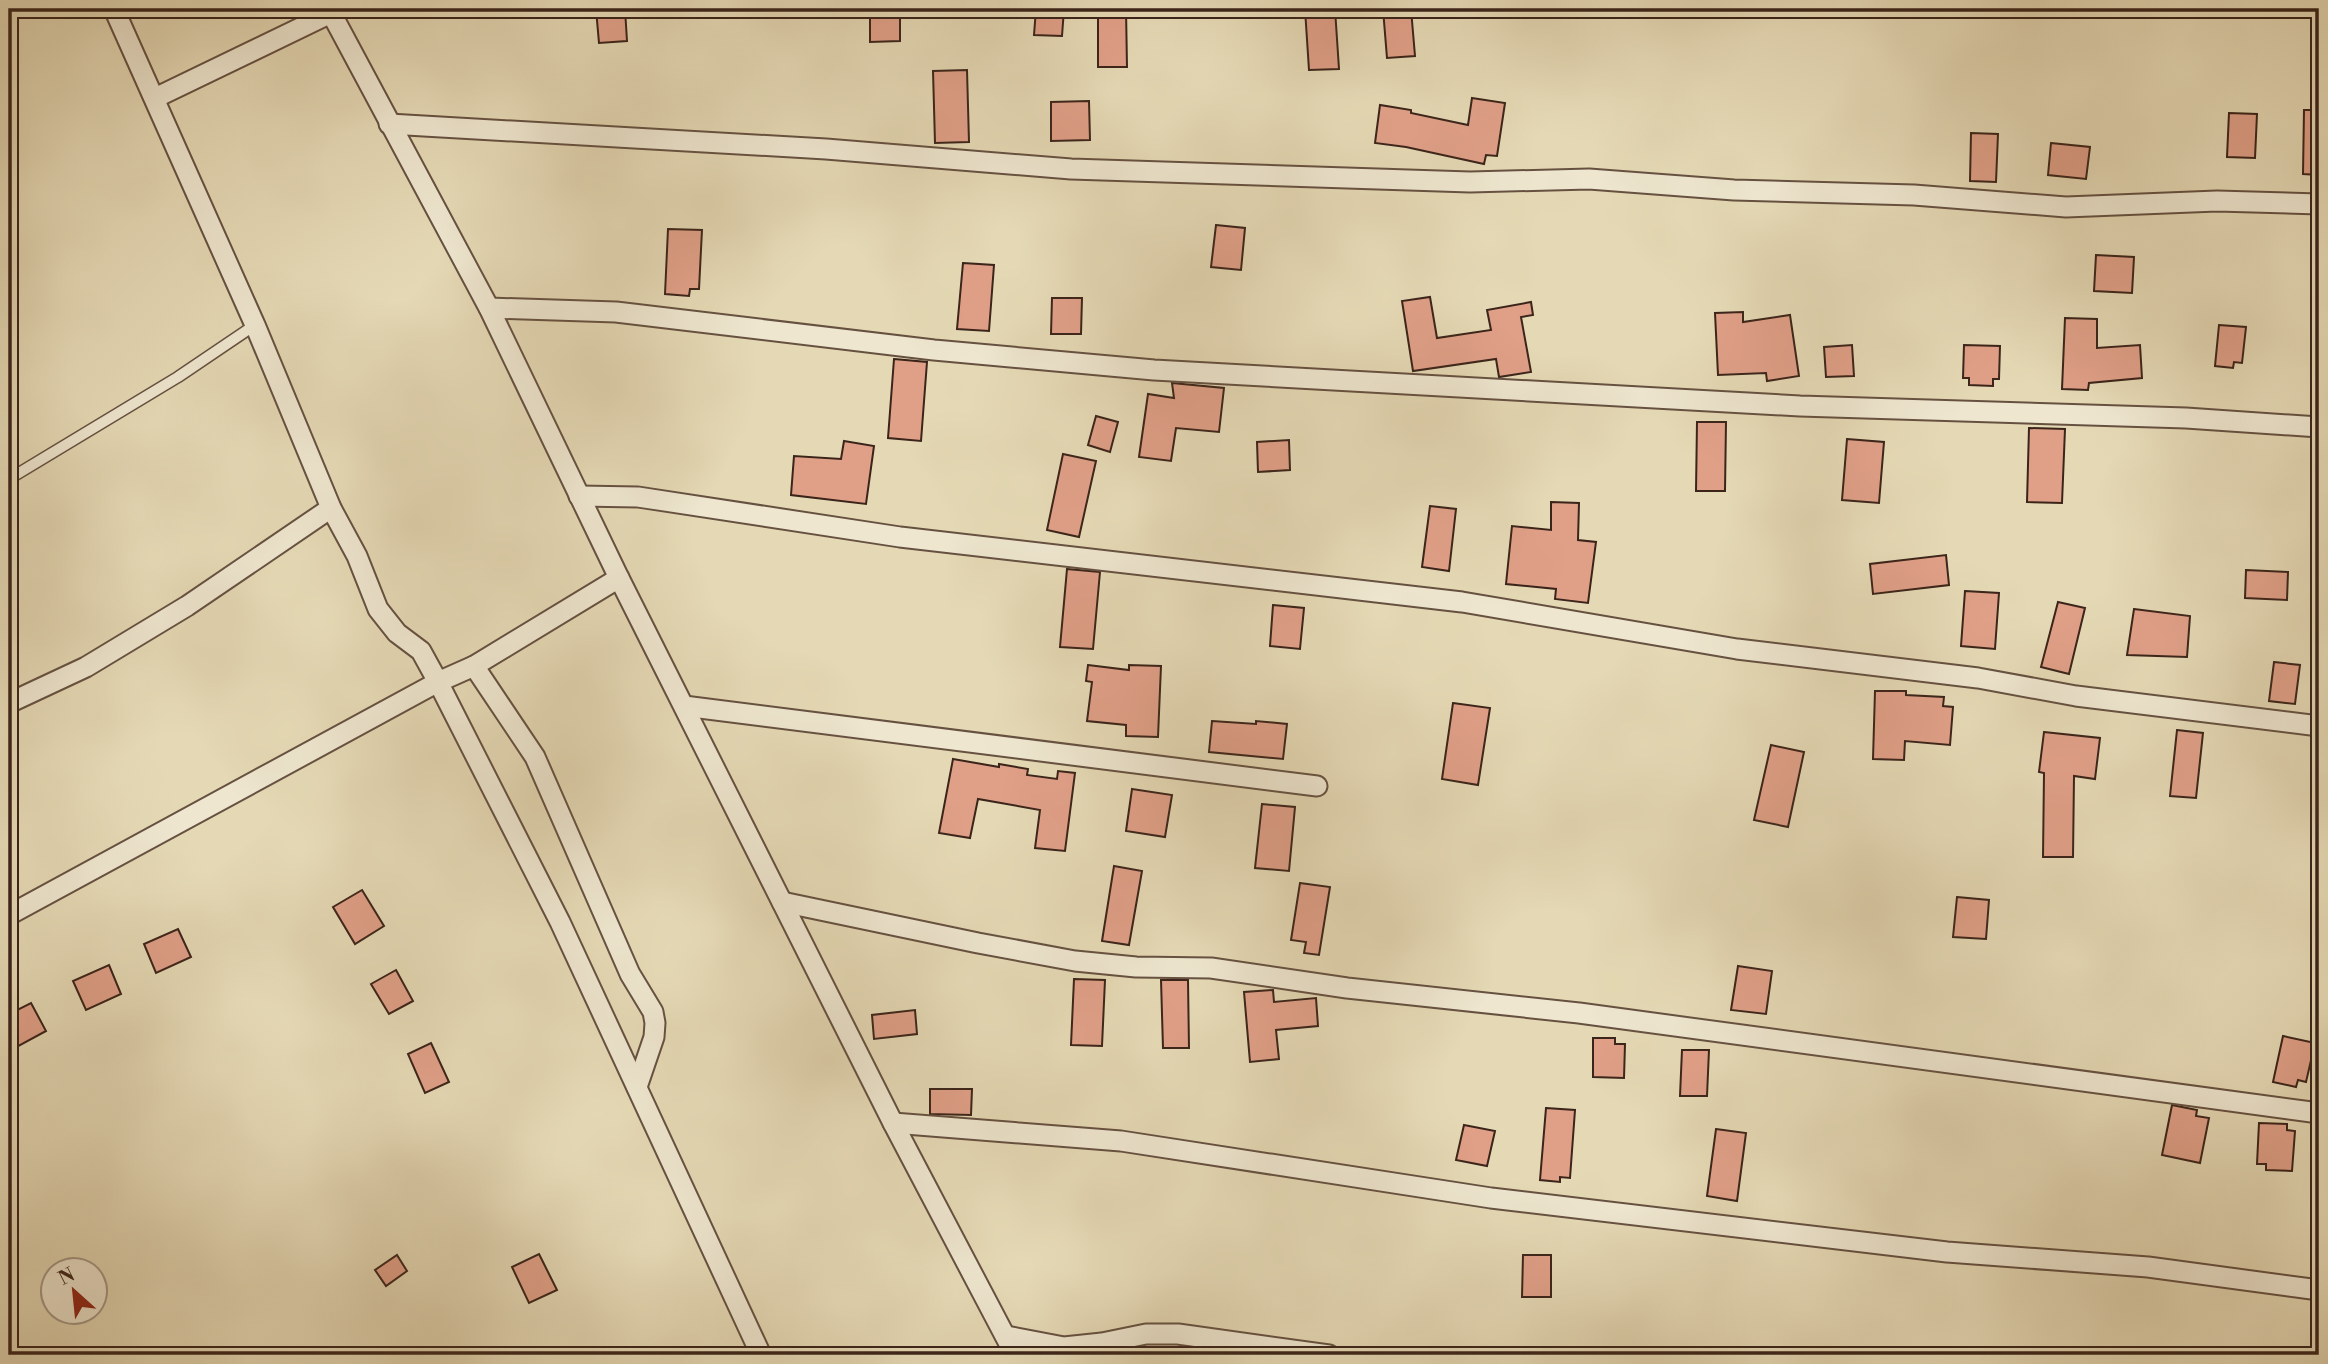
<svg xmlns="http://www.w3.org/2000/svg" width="2328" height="1364" font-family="'Libre Bodoni',serif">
<rect width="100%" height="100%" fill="#e5d9b5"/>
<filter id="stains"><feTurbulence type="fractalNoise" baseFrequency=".00286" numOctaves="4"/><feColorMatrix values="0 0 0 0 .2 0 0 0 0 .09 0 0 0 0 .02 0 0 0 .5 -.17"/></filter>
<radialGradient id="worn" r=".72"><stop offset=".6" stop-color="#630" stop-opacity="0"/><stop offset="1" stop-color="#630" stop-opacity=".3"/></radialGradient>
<!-- building -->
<g fill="#e0a088" stroke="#3b241a" stroke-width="2">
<path d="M596,9H625L627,41L599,43Z"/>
<path d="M870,9H900V41L870,42Z"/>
<path d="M1036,9H1064L1062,36L1034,35Z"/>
<path d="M1098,9H1126L1127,67H1098Z"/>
<path d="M1305,9H1335L1339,69L1309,70Z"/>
<path d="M1383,9H1411L1415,56L1387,58Z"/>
<path d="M967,70L969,142L935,143L933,71Z"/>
<path d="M1472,98L1505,103L1497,156L1486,155L1484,164L1406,147L1375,143L1380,105L1411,110V113L1468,125Z"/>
<path d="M1089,101L1090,140L1051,141V102Z"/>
<path d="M2304,110H2319V175L2303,174Z"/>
<path d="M2229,113L2257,114L2255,158L2227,157Z"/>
<path d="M1971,133L1998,134L1996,182L1970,181Z"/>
<path d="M2051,143L2090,147L2086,179L2048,175Z"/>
<path d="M1216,225L1245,228L1241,270L1211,267Z"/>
<path d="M668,229L702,230L699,289H690L689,296L665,294Z"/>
<path d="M2096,255L2134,257L2132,293L2094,291Z"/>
<path d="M963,263L994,265L989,331L957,329Z"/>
<path d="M1430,297L1437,338L1491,330L1487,310L1531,302L1533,315L1521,317L1531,372L1499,377L1496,359L1413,371L1402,301Z"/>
<path d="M1052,298H1082L1081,334H1051Z"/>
<path d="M1743,312V322L1790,315L1799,376L1767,381L1766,373L1718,375L1715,313Z"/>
<path d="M2065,318L2097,319V348L2140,345L2142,378L2089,383L2088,390L2062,389Z"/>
<path d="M2219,325L2246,327L2242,363L2234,362L2233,368L2215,366Z"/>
<path d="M1852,345L1854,376L1826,377L1824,347Z"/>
<path d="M1964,345L2000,346L1999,379H1993V386L1969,385V378H1963Z"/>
<path d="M894,359L927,362L921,441L888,438Z"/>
<path d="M1172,383L1224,388L1219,432L1176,428L1171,461L1139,457L1148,394L1174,398Z"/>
<path d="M1096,416L1118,422L1110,452L1088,445Z"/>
<path d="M1697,422H1726L1725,491H1696Z"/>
<path d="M2029,428L2065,429L2062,503L2027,502Z"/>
<path d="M1847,439L1884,442L1879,503L1842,500Z"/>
<path d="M1289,440L1290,470L1258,472L1257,442Z"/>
<path d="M844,441L874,446L866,504L791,495L794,456L841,459Z"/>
<path d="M1063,454L1096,461L1079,537L1047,530Z"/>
<path d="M1551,502L1579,503L1578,540L1596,542L1588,603L1555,599L1556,589L1506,584L1512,526L1551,530Z"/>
<path d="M1430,506L1456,509L1449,571L1422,567Z"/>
<path d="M1946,555L1949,585L1873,594L1870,564Z"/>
<path d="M1067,569L1100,572L1093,649L1060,647Z"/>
<path d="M2246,570L2288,572L2287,600L2245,598Z"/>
<path d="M1965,591L1999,593L1995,649L1961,646Z"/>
<path d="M2058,602L2085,608L2069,674L2041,667Z"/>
<path d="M1273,605L1304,608L1300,649L1270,646Z"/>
<path d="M2134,609L2190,616L2187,657L2127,655Z"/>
<path d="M2274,662L2300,665L2295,704L2269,701Z"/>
<path d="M1088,665L1129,670V665L1161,666L1158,737L1126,736V725L1087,721L1092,682L1086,681Z"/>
<path d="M1875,691H1906V695L1944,697L1943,706L1953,707L1950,745L1905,741L1904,760L1873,759Z"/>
<path d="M1453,703L1490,708L1478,785L1442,779Z"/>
<path d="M1212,721L1256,724V721L1287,724L1283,759L1209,752Z"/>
<path d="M2177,730L2203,733L2196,798L2170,796Z"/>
<path d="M2044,732L2100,738L2095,779L2074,776L2073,857H2043L2044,773L2039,772Z"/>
<path d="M1771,745L1804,752L1788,827L1754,820Z"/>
<path d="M953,759L999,767V764L1028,769L1027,775L1057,779L1058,771L1075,773L1065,851L1035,848L1040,810L978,799L970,838L939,833Z"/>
<path d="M1132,789L1172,795L1165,837L1126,831Z"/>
<path d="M1262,804L1295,807L1289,871L1255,868Z"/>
<path d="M1114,866L1142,871L1129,945L1102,941Z"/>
<path d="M1300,883L1330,887L1319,955L1304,953L1306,942L1291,940Z"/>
<path d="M362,890L384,926L355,944L333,907Z"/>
<path d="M1957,897L1989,900L1986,939L1953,937Z"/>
<path d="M178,929L191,957L156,973L144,944Z"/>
<path d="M109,965L121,994L86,1010L73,981Z"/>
<path d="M1738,966L1772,971L1766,1014L1731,1010Z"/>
<path d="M396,970L413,1001L389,1014L371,984Z"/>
<path d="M1074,979L1105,980L1102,1046L1071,1045Z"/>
<path d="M1161,980H1188L1189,1048H1163Z"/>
<path d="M1273,990L1274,1002L1316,998L1318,1026L1276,1030L1279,1059L1250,1062L1244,992Z"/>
<path d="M31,1003L46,1031L13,1049L9,1041V1014Z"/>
<path d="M915,1010L917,1034L874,1039L872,1015Z"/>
<path d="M2283,1036L2315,1043L2306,1082L2298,1080L2296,1087L2273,1082Z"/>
<path d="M1593,1038H1615V1044H1625L1624,1078L1593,1077Z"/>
<path d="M431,1043L449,1082L425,1093L408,1054Z"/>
<path d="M1682,1050H1709L1707,1096H1680Z"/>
<path d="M930,1089H972L971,1115L930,1114Z"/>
<path d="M2172,1105L2197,1110L2196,1116L2209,1118L2200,1163L2162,1155Z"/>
<path d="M1546,1108L1575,1110L1570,1178L1560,1177V1182L1540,1180Z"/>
<path d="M2259,1123L2287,1124V1130L2295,1131L2292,1171L2266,1170V1164H2257Z"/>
<path d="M1464,1125L1495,1131L1487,1166L1456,1160Z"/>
<path d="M1716,1129L1746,1133L1737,1201L1707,1196Z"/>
<path d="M539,1254L557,1290L529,1303L512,1267Z"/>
<path d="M397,1255L407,1271L386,1286L375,1270Z"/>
<path d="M1523,1255H1551V1297H1522Z"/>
</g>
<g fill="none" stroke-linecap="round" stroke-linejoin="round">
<defs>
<path id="lane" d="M9,479L178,377L255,325"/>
<g id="street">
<path d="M114,9L255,325L331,508L357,556L378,609L397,633L421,651L438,682L560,922L761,1355"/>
<path d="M155,98L331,13"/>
<path d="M389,124L826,149L1071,169L1470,182L1589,179L1734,190L1914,195L2066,207L2217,201L2319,204"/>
<path d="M489,308L616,312L934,350L1154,370L1800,406L2186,418L2319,427"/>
<path d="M579,496L638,497L900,537L1462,602L1737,649L1978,678L2076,696L2319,726"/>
<path d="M619,578L893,1123L1015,1355"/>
<path d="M474,666L535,757L630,974L653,1012L655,1023L654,1037L637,1087"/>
<path d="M9,703L86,667L187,606L331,508"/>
<path d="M684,706L1317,786"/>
<path d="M782,902L978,943L1075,961L1136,967L1211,968L1347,988L1579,1013L2319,1113"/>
<path d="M9,915L438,682L474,666L619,578L489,308L329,9"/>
<path d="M893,1123L1121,1141L1491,1198L1947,1252L2148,1267L2319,1290"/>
<path d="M1006,1336L1064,1347L1102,1343L1146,1334H1178L1329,1355"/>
</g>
</defs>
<!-- lane casing -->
<use href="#lane" stroke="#665141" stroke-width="13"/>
<!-- street casing -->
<use href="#street" stroke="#665141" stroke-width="23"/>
<!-- lane -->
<use href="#lane" stroke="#eee6cf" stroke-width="10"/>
<!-- street -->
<use href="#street" stroke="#eee6cf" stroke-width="19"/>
</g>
<!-- margin -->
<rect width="2328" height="1364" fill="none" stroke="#e5d9b5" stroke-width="35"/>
<rect x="10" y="10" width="2307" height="1343" fill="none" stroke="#3b241a" stroke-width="3.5"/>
<rect x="18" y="18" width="2293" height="1329" fill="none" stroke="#3b241a" stroke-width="2"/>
<!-- north arrow -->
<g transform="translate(74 1291) rotate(333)"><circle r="33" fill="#eee6cf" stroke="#a69887" stroke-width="2"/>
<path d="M0-5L12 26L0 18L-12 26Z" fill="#8f2418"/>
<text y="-10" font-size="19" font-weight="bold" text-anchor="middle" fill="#3b241a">N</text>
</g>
<rect width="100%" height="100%" filter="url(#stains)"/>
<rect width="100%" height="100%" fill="url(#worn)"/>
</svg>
